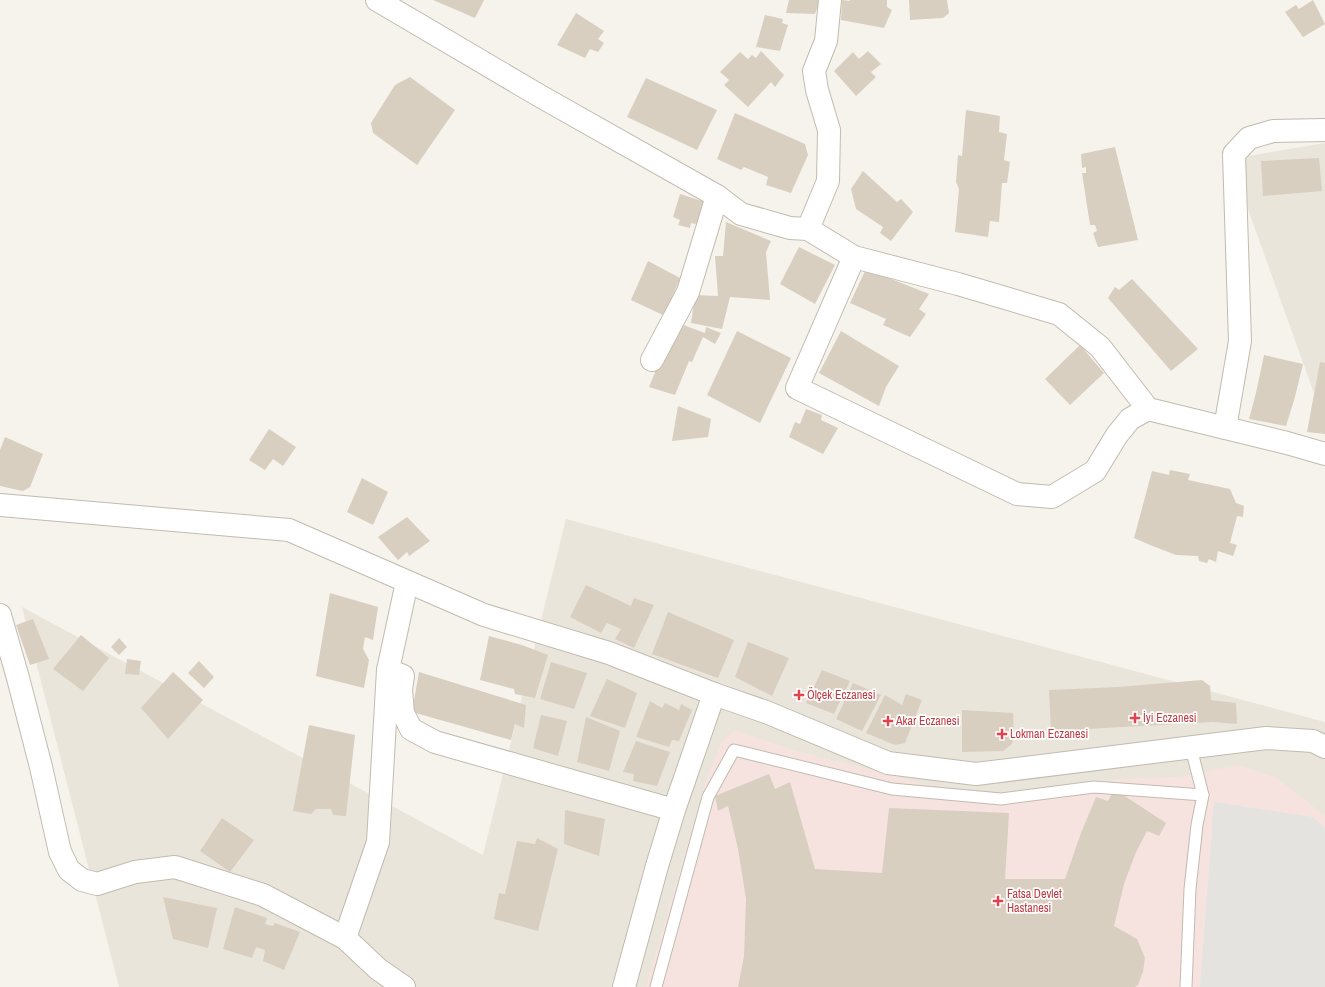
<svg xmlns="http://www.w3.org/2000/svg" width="1325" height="987" font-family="'Archivo Narrow',sans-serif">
<rect width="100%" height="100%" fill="#f6f3ec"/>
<!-- residential -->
<g fill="#eae5da">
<path d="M1325,143V424L1230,159Z"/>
<path d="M566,519L1325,722V987H119L22,607L483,855Z"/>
</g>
<!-- medical -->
<path fill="#f6e3e0" d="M735,730L759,739L796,751L953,791L1022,792L1093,780L1180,777L1240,765L1278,779L1325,816V987H646L706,780L721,743Z"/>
<!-- parking -->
<path fill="#e5e3e0" d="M1214,802L1313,817L1325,828V987H1200Z"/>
<!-- building -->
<g fill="#d8cfc1">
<path d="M433,0H484L475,18Z"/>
<path d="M789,0H820L815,14L786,13Z"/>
<path d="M842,0L850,1V0H887V7L892,10L884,28L841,20Z"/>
<path d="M909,0H947L949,13L943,18L910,20Z"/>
<path d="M1313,0L1325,24L1303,37L1285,12L1296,5L1299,9Z"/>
<path d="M576,13L604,31L598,39L604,43L598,52L590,49L585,58L557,45Z"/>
<path d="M765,15L783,19L782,23L788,25L780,51L756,47Z"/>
<path d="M761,51L784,75L775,87L771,82L748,107L724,85L729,80L720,72L740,52L748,59L752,55L756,58Z"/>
<path d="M868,51L881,64L871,72L876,77L856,96L834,71L853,52L859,59Z"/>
<path d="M410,77L455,110L417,165L373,133L371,123L395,85Z"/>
<path d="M646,78L717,110L697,150L627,117Z"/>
<path d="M966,110L1000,116L999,132L1007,134L1004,160L1010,162L1007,183H1002L999,222L990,221L988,237L955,232L959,189L956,182L958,155L962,156Z"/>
<path d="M735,113L805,144L808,155L791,193L766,185L768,177L744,167L741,170L717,159Z"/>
<path d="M1115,147L1138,240L1098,247L1093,233L1097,231L1095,225H1090L1082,173H1086V167L1082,168L1081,154Z"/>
<path d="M1319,158L1322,191L1263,196L1261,161Z"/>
<path d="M863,171L897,202L901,199L913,212L891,241L880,233L883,227L856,209L851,189Z"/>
<path d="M680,194L705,202L700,225L691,223L690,228L678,225L680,220L673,217Z"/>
<path d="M726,222L771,241L766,252L770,300L730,297L722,329L691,323L695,295L718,296L715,256H723Z"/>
<path d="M799,247L835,265L815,304L780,284Z"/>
<path d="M648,261L680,278L665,316L631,300Z"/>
<path d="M866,269L929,294L919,309L926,314L910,337L883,325L886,319L850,303Z"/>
<path d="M1132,279L1198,349L1171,371L1108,298L1115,287L1119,290Z"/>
<path d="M678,323L705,333L706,327L721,333L715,344L703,337L692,362L689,361L675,395L649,387L664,351Z"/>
<path d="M737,331L791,358L760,423L707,395Z"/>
<path d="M841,331L899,366L886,387L879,406L819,373Z"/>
<path d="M1080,345L1104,373L1070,405L1045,379Z"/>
<path d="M1264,355L1303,364L1295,397L1286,426L1249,419L1256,393Z"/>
<path d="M1320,362L1325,363V434L1307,432Z"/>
<path d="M678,406L711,419L708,437L672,441Z"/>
<path d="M806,409L822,415L821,420L838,428L823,454L789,437L795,422L800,424Z"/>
<path d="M269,429L296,447L283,466L273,459L265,470L249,460Z"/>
<path d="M5,437L43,454L30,487L23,491L0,486V450Z"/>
<path d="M1170,470L1190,474L1188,480L1230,489L1236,503L1244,506L1243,517L1237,516L1230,543L1237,545L1233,556L1218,551L1216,562L1209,559L1207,563L1199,561L1198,556L1176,555L1150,545L1134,538L1152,471L1169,475Z"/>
<path d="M362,478L388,492L373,525L347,512Z"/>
<path d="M407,517L430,541L409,556L407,552L398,560L378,537Z"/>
<path d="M586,585L631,606L634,598L654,605L634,648L615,639L621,629L607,623L601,633L570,617Z"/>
<path d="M330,593L378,607L373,640L365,637L363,649L369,660L364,688L316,676Z"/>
<path d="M668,612L734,640L718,678L652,654Z"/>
<path d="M33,619L49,659L30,665L16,625Z"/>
<path d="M81,635L109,658L83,691L53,669Z"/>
<path d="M489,636L522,645L548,655L535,698L515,694L514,689L480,680Z"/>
<path d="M119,638L127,647L119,655L111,647Z"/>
<path d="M748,642L789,658L772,696L735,677Z"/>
<path d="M127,659L141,661L139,675L125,674Z"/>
<path d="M199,661L214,677L204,688L188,673Z"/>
<path d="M551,662L587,673L574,709L540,699Z"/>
<path d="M822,670L850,681L834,714L806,703Z"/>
<path d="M173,672L203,700L168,739L141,708Z"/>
<path d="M419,672L526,705L524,728L515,724L511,740L412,712Z"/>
<path d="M607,679L637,693L625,728L590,716Z"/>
<path d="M1202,680L1210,686L1211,700L1236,703L1237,724L1213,722L1051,731L1049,690L1118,687Z"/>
<path d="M853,683L881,695L862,731L836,719Z"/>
<path d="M906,694L922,700L905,743L895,745L866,733L885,695L902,705Z"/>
<path d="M650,701L662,708L665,703L679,710L681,704L692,710L679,741L672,740L669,747L636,737Z"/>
<path d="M962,710L1013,713L1014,735L1012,744L1003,751L962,752Z"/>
<path d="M541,715L567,721L558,756L533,748Z"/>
<path d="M586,717L620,731L609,771L577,762Z"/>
<path d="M309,725L355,735L346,816L333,815L331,809H316L311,814L293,811Z"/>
<path d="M636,741L670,752L657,786L633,781L634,774L623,772Z"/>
<path d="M769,774L775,789L790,782L815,869L882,873L889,808L1009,813L1005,879H1065L1081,833L1096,797L1108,801L1114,789L1166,823L1159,836L1147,831L1136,852L1124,884L1114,926L1137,939L1145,958L1143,972L1138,985L1135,987H738L744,956L746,899L738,849L728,806L718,811L715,796Z"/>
<path d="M565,810L605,819L599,856L564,844Z"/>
<path d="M222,818L254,840L230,872L200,851Z"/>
<path d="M537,838L558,849L538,931L494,919L499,893L505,894L517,841L535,844Z"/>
<path d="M163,897L217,908L208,948L173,939Z"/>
<path d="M235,907L267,918L265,924L273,926L275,923L300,932L284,970L263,961L265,950L256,947L252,958L223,949Z"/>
</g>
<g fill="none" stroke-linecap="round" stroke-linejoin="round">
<defs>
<g id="service">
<path d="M656,987L708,797L734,750L892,789L1001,799L1094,787L1203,795"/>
<path d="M1186,987L1190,889L1197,825L1203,795L1191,748"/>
</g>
<g id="minor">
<path d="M377,0L540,96L717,196L741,214L790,228L808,229L854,257L958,284L1059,314L1100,347L1148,409L1287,443L1325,454"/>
<path d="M808,229L828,181L829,130L817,90L814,71L826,41L830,0"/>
<path d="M854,257L797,388L1017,494L1052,497L1095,471L1117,435L1130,419L1148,409"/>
<path d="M652,360L688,292L717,196"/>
<path d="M1225,428L1240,341L1234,154L1249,138L1273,131L1325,130"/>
<path d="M0,615L18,678L41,767L60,852L69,870L82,880L97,884L135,872L175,867L263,895L345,938L378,969L404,987"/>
<path d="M388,670L403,676L401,690L403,713L411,729L435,742L674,810"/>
<path d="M345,938L378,842L388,670L407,582"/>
<path d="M624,987L657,866L674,810L714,694"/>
</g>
<path id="tertiary" d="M0,505L289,530L484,615L609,653L714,694L766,712L888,763L976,774L1266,738L1313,741L1325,747"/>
</defs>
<!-- service casing -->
<use href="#service" stroke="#c2bbae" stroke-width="13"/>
<!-- minor casing -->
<use href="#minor" stroke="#c2bbae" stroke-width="24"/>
<!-- tertiary casing -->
<use href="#tertiary" stroke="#c2bbae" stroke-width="24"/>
<!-- service -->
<use href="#service" stroke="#fff" stroke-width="11"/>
<!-- minor -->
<use href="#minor" stroke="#fff" stroke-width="22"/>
<!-- tertiary -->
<use href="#tertiary" stroke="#fff" stroke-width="22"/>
</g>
<!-- markers -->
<g fill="#e0444e" stroke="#fff" stroke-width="1.5">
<path d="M797 689h4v4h4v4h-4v4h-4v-4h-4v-4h4z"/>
<path d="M1133 712h4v4h4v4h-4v4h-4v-4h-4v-4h4z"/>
<path d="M886 715h4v4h4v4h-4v4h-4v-4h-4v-4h4z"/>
<path d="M1000 728h4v4h4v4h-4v4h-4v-4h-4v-4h4z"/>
<path d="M996 895h4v4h4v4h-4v4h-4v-4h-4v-4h4z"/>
</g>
<g text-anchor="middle" stroke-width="3.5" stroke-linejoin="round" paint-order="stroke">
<!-- health labels -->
<g font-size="12" fill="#be3a42" stroke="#fff" text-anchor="start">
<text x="807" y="699">Ölçek Eczanesi</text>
<text x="1143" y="722">İyi Eczanesi</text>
<text x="896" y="725">Akar Eczanesi</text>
<text x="1010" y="738">Lokman Eczanesi</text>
<text x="1007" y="898">Fatsa Devlet<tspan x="1007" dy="14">Hastanesi</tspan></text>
</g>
</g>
</svg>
